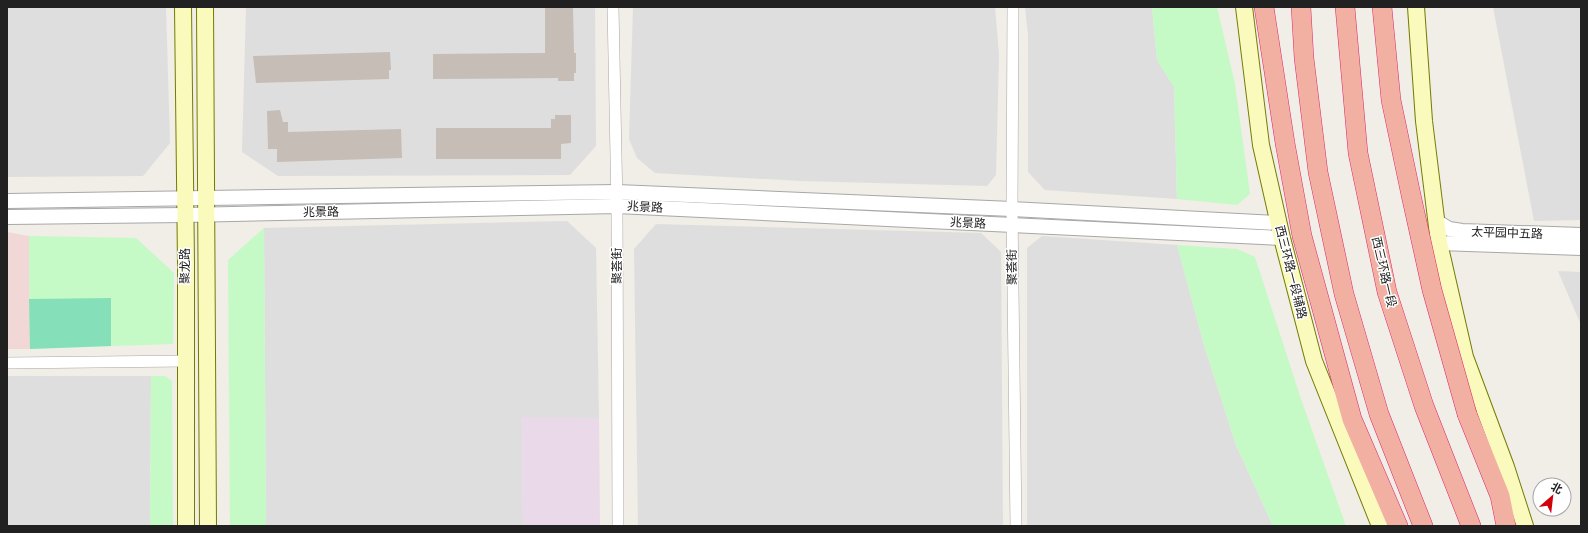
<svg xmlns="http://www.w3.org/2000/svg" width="1588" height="533" font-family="'Archivo Narrow','Noto Sans SC',sans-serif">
<rect width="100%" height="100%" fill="#f1ede7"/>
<!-- residential -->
<g fill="#dfdede">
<path d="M7,7H166L170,143L143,176L7,177Z"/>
<path d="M246,7H595L596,146L570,175L278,176L242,152Z"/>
<path d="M633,7H995L999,55L996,175L987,186L801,181L655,173L637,158L629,139Z"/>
<path d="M1025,7H1152L1157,60L1174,87L1177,199L1045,190L1028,172V35Z"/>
<path d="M1493,7H1581V220L1534,221Z"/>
<path d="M567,221L596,248L599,418H522L523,526H266L264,228Z"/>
<path d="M656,224L981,233L1001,252L1003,526H638L634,249Z"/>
<path d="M1042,236L1177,245L1204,345L1236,445L1273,526H1027V248Z"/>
<path d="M1558,271L1581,272V325Z"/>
<path d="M7,376H151L150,526H7Z"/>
</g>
<!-- commercial -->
<path fill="#f2d7d7" d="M7,232L29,236L30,349H7Z"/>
<!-- industrial -->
<path fill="#ead9e8" d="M522,417L599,418L600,526H523Z"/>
<!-- park -->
<g fill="#c5fac7">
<path d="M1152,7H1217L1235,84L1250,194L1237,205L1177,199L1174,87L1157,60Z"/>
<path d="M264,228L266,526H230L228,260Z"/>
<path d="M29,236L136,238L174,273L173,344L30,349Z"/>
<path d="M1177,245L1237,249L1255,257L1301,399L1346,526H1273L1236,445L1204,345Z"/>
<path d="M151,376H165L172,381L173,526H150Z"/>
</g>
<!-- pitch -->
<path fill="#85e0b9" d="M111,298V346L30,349L29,299Z"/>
<!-- building -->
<g fill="#c6bdb6">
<path d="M545,7H573L574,53H576V73H574V81H558V78L433,79V54L545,53Z"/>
<path d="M390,52L391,70H389V79L256,83L253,56Z"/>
<path d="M280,110L283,122H288V132L401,129L402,158L277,162V149H268L267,111Z"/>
<path d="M555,115H571V143L561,144V159H436V128H551V119H555Z"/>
</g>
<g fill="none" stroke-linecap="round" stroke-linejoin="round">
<defs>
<g id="minor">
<path d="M613,7L617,206L618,526"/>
<path d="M1013,7L1012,209L1016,526"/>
<path d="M7,363L186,361"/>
</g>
<g id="tertiary">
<path d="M7,201L617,192L1012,209L1278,223"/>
<path d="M7,217L185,215L617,206L1282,238"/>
<path d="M1436,221L1449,229L1462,231L1581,235"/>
<path d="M1439,243L1581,248"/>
</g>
<g id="secondary">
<path d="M183,7L186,263V526"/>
<path d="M205,7L208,526"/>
<path d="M1244,7L1261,145L1282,238L1314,361L1380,526"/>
<path d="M1416,7L1424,121L1439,243L1465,357L1506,467L1525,526"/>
</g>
<g id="trunk">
<path d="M1264,7L1285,143L1302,236L1352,419L1398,526"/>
<path d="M1301,7L1304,58L1318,172L1344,294L1379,414L1423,526"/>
<path d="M1345,7L1358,153L1387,292L1424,406L1471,526"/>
<path d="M1467,414L1500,496L1506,526"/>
</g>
</defs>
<!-- minor casing -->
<use href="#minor" stroke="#a8a8a8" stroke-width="12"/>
<!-- tertiary casing -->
<use href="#tertiary" stroke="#a8a8a8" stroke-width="16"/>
<!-- secondary casing -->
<use href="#secondary" stroke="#747b04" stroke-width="18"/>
<!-- trunk casing -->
<use href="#trunk" stroke="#dd266c" stroke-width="20"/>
<!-- minor -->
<use href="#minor" stroke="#fff" stroke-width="11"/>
<!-- tertiary -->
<use href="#tertiary" stroke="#fff" stroke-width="14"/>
<!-- secondary -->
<use href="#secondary" stroke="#fafabc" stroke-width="16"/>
<!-- trunk -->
<use href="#trunk" stroke="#f2b0a2" stroke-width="19"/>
<defs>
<path id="trunk-bridge" d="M1382,7L1391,100L1411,195L1432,290L1467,414"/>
</defs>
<!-- trunk-bridge casing -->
<use href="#trunk-bridge" stroke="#dd266c" stroke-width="20" stroke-linecap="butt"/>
<!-- trunk-bridge -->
<use href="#trunk-bridge" stroke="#f2b0a2" stroke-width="19"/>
</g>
<g text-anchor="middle" stroke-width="3" stroke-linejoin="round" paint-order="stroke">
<!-- street labels -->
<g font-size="12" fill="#212121" stroke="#fff">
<text transform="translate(645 207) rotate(3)" y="4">兆景路</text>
<text transform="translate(321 212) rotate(-1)" y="4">兆景路</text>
<text transform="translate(968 223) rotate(3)" y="4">兆景路</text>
<text transform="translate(1507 233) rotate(2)" y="4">太平园中五路</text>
<text transform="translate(185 266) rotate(-90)" y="4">聚龙路</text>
<text transform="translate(617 266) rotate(-90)" y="4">聚荟街</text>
<text transform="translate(1012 267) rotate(-91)" y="4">聚荟街</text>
<text transform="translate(1291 272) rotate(76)" y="4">西三环路一段辅路</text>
<text transform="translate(1384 272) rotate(77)" y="4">西三环路一段</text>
</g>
</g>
<!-- border -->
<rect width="1588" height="533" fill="none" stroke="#212121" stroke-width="16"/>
<!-- north arrow -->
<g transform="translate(1552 497) rotate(28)"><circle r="19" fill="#ffffff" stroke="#a6a6a6"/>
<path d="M0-3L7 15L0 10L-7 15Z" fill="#d10009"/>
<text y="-6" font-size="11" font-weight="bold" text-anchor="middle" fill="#212121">北</text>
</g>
</svg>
